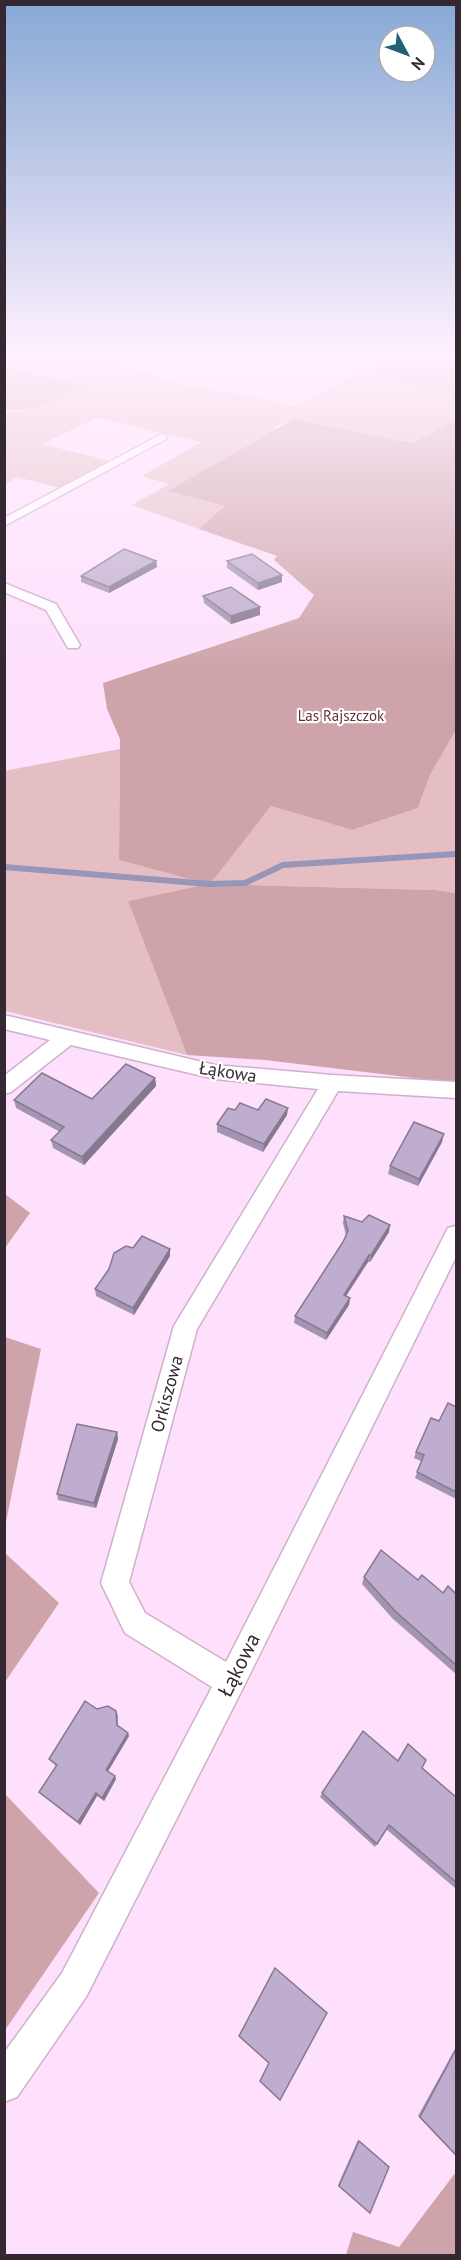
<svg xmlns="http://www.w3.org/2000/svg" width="461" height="2260" font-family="'PT Sans',sans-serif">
<rect width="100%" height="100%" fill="#fee0fc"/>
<!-- green -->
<g fill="#e4bec3">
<path d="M5,353H48L111,363L134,368L168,381L297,406L394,353H414L378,375L456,394V420L412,443L295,419L274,427L277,429L169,491L226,506L199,529L132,505L169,484L142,476L201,442L97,418L42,444L110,461L60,488L17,477L5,484V414L10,411H25L5,367Z"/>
<path d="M456,730V893L434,890L209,884L128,901L187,1055L5,1011L4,771L120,749L119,860L209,884L271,806L352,830L418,808L430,775Z"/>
</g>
<!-- forest -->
<g fill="#cea4aa">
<path d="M414,353H456V394L377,375Z"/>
<path d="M4,367H5L83,386C59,396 31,416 5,409Z"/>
<path d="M294,419L412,443L456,420V730L430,775L418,808L352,830L271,806L210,884L435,890L456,893V1083L265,1060L187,1055L128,901L208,884L119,860L120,739L107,709L103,683L299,618L314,595L274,560L277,556L199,529L225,506L168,491Z"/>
<path d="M5,1194L30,1213L5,1248Z"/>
<path d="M5,1337L41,1349L5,1527L4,1337Z"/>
<path d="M5,1553L59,1603L5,1682Z"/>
<path d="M5,1794L99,1893L5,2030Z"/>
<path d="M456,2172V2255H346L353,2232L399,2247Z"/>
</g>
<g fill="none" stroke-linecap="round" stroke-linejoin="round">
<!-- stream -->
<path stroke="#9795b8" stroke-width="6" d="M4,867L209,884L245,883L283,865L456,854"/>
<defs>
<g id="minor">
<path d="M162,434L167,437L166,439L4,526V518Z"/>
<path d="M4,583L56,604L80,645L78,648H68L46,610L4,592Z"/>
<path d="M4,1015L215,1065L332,1075L456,1082V1098L338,1091L197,1329L129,1582L145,1613L226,1662L448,1228L456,1226V1257L241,1692L86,1997L17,2097L4,2102V2053L62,1973L212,1687L125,1633L101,1583L174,1326L318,1089L215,1079L71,1045L11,1092L4,1094V1076L50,1040L4,1029Z"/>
</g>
</defs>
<!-- minor casing -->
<use href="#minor" stroke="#ceb1cc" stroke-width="3"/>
<!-- minor -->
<use href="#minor" fill="#fff" fill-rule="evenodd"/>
</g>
<!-- wall -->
<g fill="#a395b1">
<path d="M156,561L157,567L109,593L81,582V576Z"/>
<path d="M227,561L282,575V582L258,590L227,568Z"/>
<path d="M203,596L260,607V615L231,624L204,603Z"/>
<path d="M155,1078L156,1086L84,1165L53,1148L51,1140L60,1132L16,1108L14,1100L92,1099Z"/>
<path d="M235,1110H258L287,1115L263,1152L217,1132V1124Z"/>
<path d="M442,1142L418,1186L388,1174L390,1166Z"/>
<path d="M344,1216L389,1232L370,1262H368L346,1296L350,1298L349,1305L326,1340L294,1323L295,1316L343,1242L346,1236L343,1223Z"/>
<path d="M133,1248L170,1256L134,1315L96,1296L95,1289Z"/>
<path d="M456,1407V1499L415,1478L421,1461L414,1458L416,1452L439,1421Z"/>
<path d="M117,1432L118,1439L96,1508L58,1500L57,1494Z"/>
<path d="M364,1577L418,1580L443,1593L456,1594V1674L392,1618L362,1584Z"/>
<path d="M116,1711L118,1715V1726L129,1736L108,1771L116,1779L104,1801L97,1796L80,1825L42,1795L39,1792L56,1766L49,1759Z"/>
<path d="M398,1761L422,1768L456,1797V1887L455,1888L386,1829L375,1847L320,1797L322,1793Z"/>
<path d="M456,2047V2156L418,2116Z"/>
<path d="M358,2140L389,2167L339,2186L338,2185Z"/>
</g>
<!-- shaded-wall -->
<g fill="#857990">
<path d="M156,561L157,567L109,593V587Z"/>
<path d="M282,575V582L258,590V583Z"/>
<path d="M260,607V615L231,624V616Z"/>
<path d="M155,1078L156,1086L84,1165L82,1157Z"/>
<path d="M288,1108L287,1115L263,1152L264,1144Z"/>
<path d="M444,1134L442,1142L418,1186L419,1179Z"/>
<path d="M390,1225L389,1232L370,1262L371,1255Z"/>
<path d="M170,1249V1256L134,1315L133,1308Z"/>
<path d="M369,1255L368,1262L342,1302L344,1295Z"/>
<path d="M350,1298L349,1305L326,1340L327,1333Z"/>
<path d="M117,1432L118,1439L96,1508L94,1503Z"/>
<path d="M128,1733L129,1736L107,1773L106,1770Z"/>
<path d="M115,1776L116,1779L104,1801L102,1798Z"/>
<path d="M96,1793L97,1796L80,1825L78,1822Z"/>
</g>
<!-- building -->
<g fill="#beadce" stroke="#857990" stroke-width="1.5">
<path d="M124,549L156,561L109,587L81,576Z"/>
<path d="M252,554L282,575L258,583L227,561Z"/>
<path d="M231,587L260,607L231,616L203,596Z"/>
<path d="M126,1064L155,1078L82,1157L51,1140L64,1127L14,1100L42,1073L92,1099Z"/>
<path d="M266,1099L288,1108L264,1144L217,1124L228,1108L235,1110L240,1103L258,1110Z"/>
<path d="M414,1122L444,1134L419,1179L390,1166Z"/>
<path d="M369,1215L390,1225L371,1255H369L344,1295L350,1298L327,1333L295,1316L343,1242L348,1231L344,1216L362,1222Z"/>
<path d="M142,1236L170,1249L133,1308L95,1289L109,1269L114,1253L126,1246L133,1248Z"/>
<path d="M448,1403L456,1407V1492L417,1472L424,1455L416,1452L431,1418L439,1421Z"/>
<path d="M77,1424L117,1432L94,1503L57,1494Z"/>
<path d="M381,1550L418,1580L422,1575L443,1593L448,1586L456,1594V1665L395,1611L364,1577Z"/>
<path d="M85,1701L97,1709L108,1706L116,1711L117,1725L128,1733L106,1770L115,1776L102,1798L96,1793L78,1822L39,1792L57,1765L49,1759Z"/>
<path d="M363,1731L398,1761L408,1744L426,1760L422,1768L456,1797V1882L389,1825L377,1844L322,1793Z"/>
<path d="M275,1968L327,2013L280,2100L260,2081L269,2063L239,2036Z"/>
<path d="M456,2049V2155L420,2117Z"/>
<path d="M359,2141L389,2167L370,2213L339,2186Z"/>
</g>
<!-- sky -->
<linearGradient id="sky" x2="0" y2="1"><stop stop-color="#87a8d5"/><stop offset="0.53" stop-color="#fff1fe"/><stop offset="1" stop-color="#fff1fe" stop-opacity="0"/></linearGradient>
<rect width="461" height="669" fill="url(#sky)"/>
<g text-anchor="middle" stroke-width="4.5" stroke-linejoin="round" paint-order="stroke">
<!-- far-park labels -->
<g font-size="15" fill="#662f39" stroke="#fff">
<text x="341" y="721">Las Rajszczok</text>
</g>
<!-- street labels -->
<g font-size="18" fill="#342833" stroke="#fff">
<text transform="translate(228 1072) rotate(9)" y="6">Łąkowa</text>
<text transform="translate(167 1394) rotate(-75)" y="6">Orkiszowa</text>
</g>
<!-- near-street labels -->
<g font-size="21" fill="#342833" stroke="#fff">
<text transform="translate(239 1665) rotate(-63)" y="7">Łąkowa</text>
</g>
</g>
<!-- border -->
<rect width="461" height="2260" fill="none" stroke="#342833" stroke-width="12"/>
<!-- north arrow -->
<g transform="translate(407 54) rotate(131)"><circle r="28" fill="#ffffff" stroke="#aea9ad" stroke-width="1.5"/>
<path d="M0-4.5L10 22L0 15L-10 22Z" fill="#236177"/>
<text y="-9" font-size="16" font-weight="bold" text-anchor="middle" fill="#342833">N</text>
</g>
</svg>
